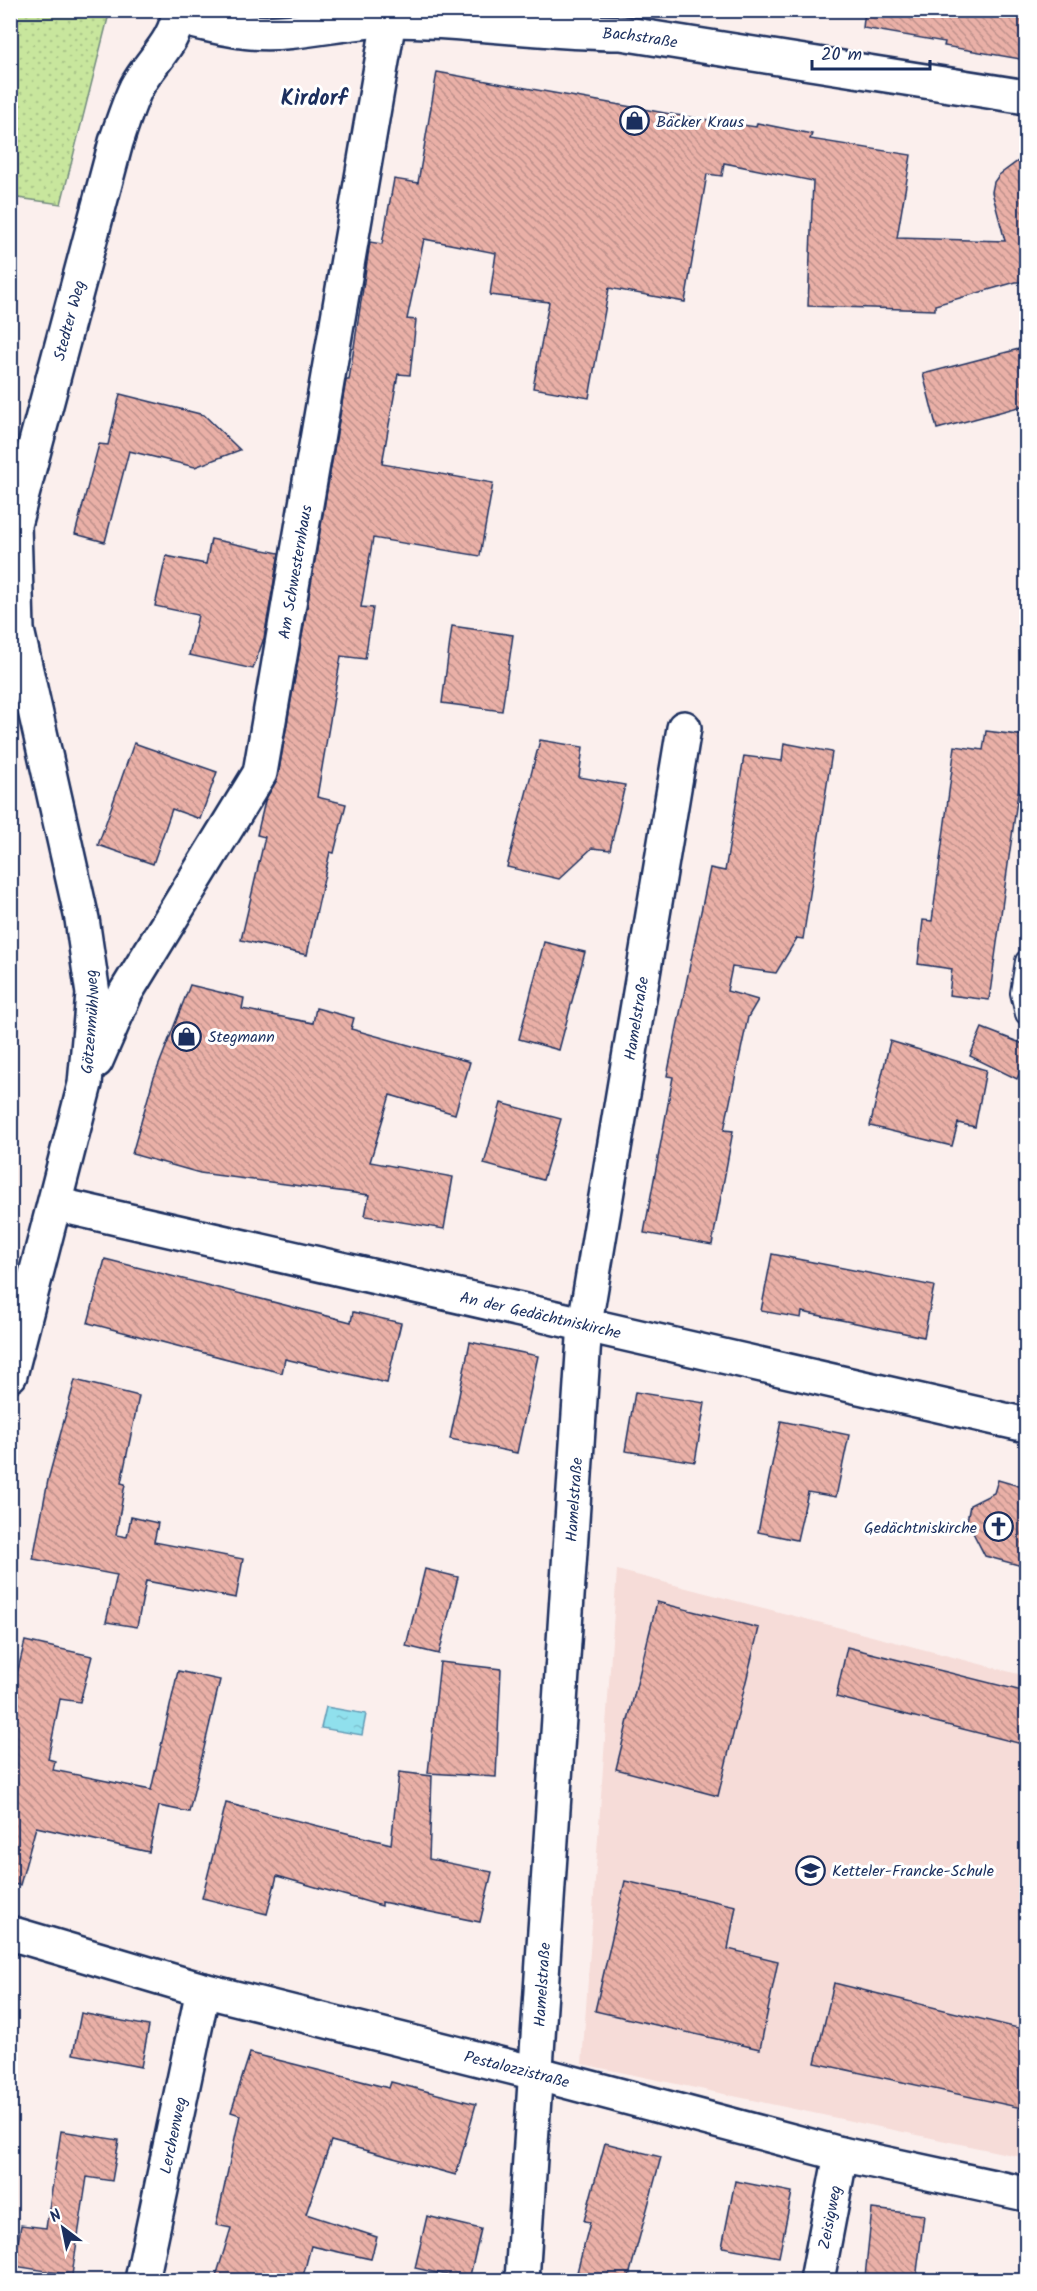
<svg xmlns="http://www.w3.org/2000/svg" width="1037" height="2291" font-family="Kalam,sans-serif">
<defs>
<pattern id="grass-dots" width="8" height="8" patternUnits="userSpaceOnUse" patternTransform="scale(1.5)"><rect width="8" height="8" fill="#c8e69d"/><path d="M2 2h.1M6 6h.1" fill="none" stroke="#abc68a" stroke-width="1.8" stroke-linecap="round"/></pattern>
<pattern id="water-ripples" width="26" height="14" patternUnits="userSpaceOnUse" patternTransform="scale(1.5)"><rect width="26" height="14" fill="#90e0ed"/><path d="M2 4q2-2 4 0t4 0M15 11q2-2 4 0t4 0" fill="none" stroke="#7cc0ce"/></pattern>
<pattern id="building-back-hatch" width="6" height="6" patternUnits="userSpaceOnUse" patternTransform="scale(1.5)"><rect width="6" height="6" fill="#eab0a7"/><path d="M-1 5l2 2M0 0l6 6M5-1l2 2" fill="none" stroke="#bd908b"/></pattern>
</defs>
<rect width="100%" height="100%" fill="#fbefed"/>
<filter id="ink" filterUnits="userSpaceOnUse"><feTurbulence type="fractalNoise" baseFrequency=".0167" numOctaves="2"/><feDisplacementMap in="SourceGraphic" scale="12" xChannelSelector="R" yChannelSelector="G"/><feConvolveMatrix kernelMatrix="1 2 1 2 8 2 1 2 1" color-interpolation-filters="sRGB"/></filter>
<g filter="url(#ink)">
<!-- built -->
<path fill="#f6dcd8" d="M617,1570L1026,1676V2158L582,2064Z"/>
<!-- grass -->
<path fill="url(#grass-dots)" stroke="#728a7e" stroke-width="1.5" d="M11,10L106,11L108,18L61,204L11,197Z"/>
<!-- water -->
<path fill="url(#water-ripples)" stroke="#6199b4" stroke-width="1.5" d="M326,1707L366,1714L362,1735L321,1728Z"/>
<!-- building -->
<g fill="url(#building-back-hatch)" stroke="#1b2f5e" stroke-width="1.5">
<path d="M865,10H1026V60L944,46L945,42L863,28Z"/>
<path d="M437,72L676,115L756,127L757,123L812,134L810,139L911,155L897,238L1005,241L992,192L994,182L999,175L1026,155V282H1016L935,305V310L808,306L813,181L724,163L722,176L707,174L685,302L609,288L589,398L533,388L549,302L490,295L496,253L424,239L407,319L416,320L410,375L398,374L382,464L493,483L480,556L373,538L361,607L373,608L365,659L341,656L317,797L346,804L334,853L330,852L307,955L241,940L265,837L257,835L265,801L278,776L346,380H349L370,242L382,244L394,179L418,183Z"/>
<path d="M1019,349L1026,375V405L937,429L923,374Z"/>
<path d="M120,394L204,415L240,450L195,467L129,451L105,542L75,534L99,444L108,445Z"/>
<path d="M211,539L279,553L264,638L253,669L189,655L198,615L155,606L166,556L206,564Z"/>
<path d="M452,626L513,635L502,711L442,703Z"/>
<path d="M986,731L1026,736L989,1000L949,995L952,969L918,964L923,920L932,921L955,746L983,750Z"/>
<path d="M540,740L583,747L579,777L625,785L610,850L592,848L559,879L507,867Z"/>
<path d="M134,743L217,772L200,819L172,809L153,864L98,845Z"/>
<path d="M784,743L832,752L803,939L797,938L776,973L732,967L727,991L758,1000L748,1017L724,1130L733,1131L712,1245L644,1233L673,1077L667,1076L710,868L725,871L744,756L782,761Z"/>
<path d="M544,942L585,952L559,1050L519,1039Z"/>
<path d="M190,985L244,998L242,1009L313,1023L316,1008L354,1018L351,1029L470,1062L455,1114L390,1095L370,1162L453,1177L444,1229L365,1216L369,1195L200,1173L132,1154L153,1080Z"/>
<path d="M982,1028L1026,1045V1058L1017,1079L970,1056Z"/>
<path d="M890,1041L986,1070L975,1127L958,1123L952,1146L870,1126Z"/>
<path d="M501,1103L561,1119L543,1180L484,1164Z"/>
<path d="M772,1254L934,1286L924,1337L802,1312L801,1318L761,1311Z"/>
<path d="M105,1259L351,1322L353,1312L401,1323L387,1383L285,1359L282,1373L88,1323Z"/>
<path d="M470,1342L538,1356L517,1453L450,1439Z"/>
<path d="M75,1380L139,1396L121,1483L125,1484L116,1535L127,1537L131,1517L158,1523L154,1542L243,1559L236,1598L146,1581L137,1627L106,1622L117,1575L33,1559L48,1480Z"/>
<path d="M635,1392L705,1403L695,1462L625,1451Z"/>
<path d="M781,1421L849,1435L836,1497L808,1492L797,1540L758,1532Z"/>
<path d="M998,1480L1026,1488V1567L985,1556L967,1521L970,1505L994,1493Z"/>
<path d="M425,1569L458,1577L439,1654L406,1646Z"/>
<path d="M657,1602L759,1628L718,1796L616,1769Z"/>
<path d="M25,1641L92,1656L80,1702L60,1699L48,1759L55,1761L53,1770L151,1790L178,1671L220,1680L189,1812L159,1806L149,1852L36,1827L20,1885L10,1884V1702Z"/>
<path d="M847,1647L1026,1692V1745L836,1697Z"/>
<path d="M440,1662L501,1669L496,1777L428,1773Z"/>
<path d="M399,1772L432,1776L429,1859L492,1872L480,1922L382,1902V1906L277,1876L267,1914L202,1898L226,1803L391,1844Z"/>
<path d="M625,1881L736,1906L728,1949L778,1961L760,2049L595,2011Z"/>
<path d="M834,1983L1026,2030V2109L815,2063Z"/>
<path d="M81,2013L149,2026L141,2067L73,2054Z"/>
<path d="M250,2053L389,2088L391,2082L476,2104L456,2175L331,2141L306,2214L377,2237L371,2259L311,2246L302,2280H215L231,2228L216,2225L240,2115L231,2112Z"/>
<path d="M61,2131L119,2140L112,2181L87,2177L72,2275L14,2266L21,2225L46,2228Z"/>
<path d="M605,2143L661,2157L628,2280H575L590,2222L584,2221Z"/>
<path d="M735,2181L792,2192L779,2257L722,2247Z"/>
<path d="M872,2209L924,2215L916,2280L865,2277Z"/>
<path d="M427,2216L481,2229L469,2280L415,2268Z"/>
</g>
<g fill="none" stroke-linecap="round" stroke-linejoin="round">
<defs>
<path id="lane" d="M1026,961L1021,993L1026,1014"/>
<g id="street">
<path id="s1" d="M179,18C202,23 227,30 251,32C298,36 345,20 392,20C469,20 545,33 621,33L1026,97"/>
<path id="s2" d="M96,1061L126,992L260,773L389,20"/>
<path id="s3" d="M55,1204L1026,1425"/>
<path id="s4" d="M10,1375L85,1084L93,994L82,919L17,630L14,525L116,142C122,124 128,105 136,88C149,62 177,42 179,10"/>
<path id="s5" d="M10,1933L203,1990L535,2073L841,2154L1026,2194"/>
<path id="s6" d="M142,2280L203,1990"/>
<path id="s7" d="M522,2280L585,1323L684,728"/>
<path id="s8" d="M817,2280L841,2154"/>
</g>
</defs>
<!-- lane casing -->
<use href="#lane" stroke="#1b2f5e" stroke-width="24"/>
<!-- street casing -->
<use href="#street" stroke="#1b2f5e" stroke-width="38"/>
<!-- lane -->
<use href="#lane" stroke="#fff" stroke-width="20"/>
<!-- street -->
<use href="#street" stroke="#fff" stroke-width="33"/>
</g>
</g>
<!-- icons -->
<defs>
<symbol id="shop-ring" viewBox="-11 -11 22 22"><circle r="9.5" fill="#fff" stroke="#1b2f5e" stroke-width="1.5"/><path d="M-5-2.5h2.3a2.7 3.5 0 0 1 5.4 0H5L5.5 6h-11ZM-1.5-2.5h3a1.5 2.3 0 0 0-3 0Z" fill="#1b2f5e"/></symbol>
<symbol id="church-ring" viewBox="-11 -11 22 22"><circle r="9.5" fill="#fff" stroke="#1b2f5e" stroke-width="1.5"/><path d="M-1.2-6h2.4v3.5h3.3v2.4h-3.3V6h-2.4V-.1h-3.3v-2.4h3.3Z" fill="#1b2f5e"/></symbol>
<symbol id="school-ring" viewBox="-11 -11 22 22"><circle r="9.5" fill="#fff" stroke="#1b2f5e" stroke-width="1.5"/><path d="M0-5L7-2L0 1L-7-2ZM-4 1L0 2.5L4 1V4Q0 6-4 4Z" fill="#1b2f5e"/></symbol>
</defs>
<g fill-rule="evenodd">
<use href="#shop-ring" x="618" y="104" width="33" height="33"/>
<use href="#shop-ring" x="170" y="1020" width="33" height="33"/>
<use href="#church-ring" x="982" y="1510" width="33" height="33"/>
<use href="#school-ring" x="794" y="1854" width="33" height="33"/>
</g>
<g text-anchor="middle" stroke-width="6" stroke-linejoin="round" paint-order="stroke">
<!-- street labels -->
<g font-size="16" fill="#1b2f5e" stroke="#fff">
<text dy="6" stroke="none"><textPath href="#s1" startOffset="464">Bachstraße</textPath></text>
<text dy="6" stroke="none"><textPath href="#s4" startOffset="1080">Stedter Weg</textPath></text>
<text dy="6" stroke="none"><textPath href="#s2" startOffset="536">Am Schwesternhaus</textPath></text>
<text dy="6" stroke="none"><textPath href="#s7" startOffset="1268">Hamelstraße</textPath></text>
<text dy="6" stroke="none"><textPath href="#s4" startOffset="363">Götzenmühlweg</textPath></text>
<text dy="6" stroke="none"><textPath href="#s3" startOffset="498">An der Gedächtniskirche</textPath></text>
<text dy="6" stroke="none"><textPath href="#s7" startOffset="782">Hamelstraße</textPath></text>
<text dy="6" stroke="none"><textPath href="#s7" startOffset="296">Hamelstraße</textPath></text>
<text dy="6" stroke="none"><textPath href="#s5" startOffset="525">Pestalozzistraße</textPath></text>
<text dy="6" stroke="none"><textPath href="#s6" startOffset="148">Lerchenweg</textPath></text>
<text dy="6" stroke="none"><textPath href="#s8" startOffset="64">Zeisigweg</textPath></text>
</g>
<!-- poi labels -->
<g font-size="16" fill="#1b2f5e" stroke="#fff" text-anchor="start">
<text x="656" y="127">Bäcker Kraus</text>
<text x="208" y="1042">Stegmann</text>
<text x="977" y="1533" text-anchor="end">Gedächtniskirche</text>
<text x="832" y="1876">Ketteler-Francke-Schule</text>
</g>
<!-- district labels -->
<g font-size="22" font-weight="bold" fill="#1b2f5e" stroke="#fff">
<text x="314" y="105">Kirdorf</text>
</g>
</g>
<!-- margin -->
<rect width="1037" height="2291" fill="none" stroke="#fff" stroke-width="36"/>
<rect x="18" y="18" width="1001" height="2255" fill="none" stroke="#1b2f5e" stroke-width="2" filter="url(#ink)"/>
<!-- north arrow -->
<g transform="translate(63 2228) rotate(328)" stroke="#ffffff" stroke-width="4.5" paint-order="stroke">
<path d="M0-4.5L10 22L0 15L-10 22Z" fill="#1b2f5e"/>
<text y="-9" font-size="16" font-weight="bold" text-anchor="middle" fill="#1b2f5e">N</text>
</g>
<!-- scale -->
<path d="M812 60v9h118v-9" fill="none" stroke="#1b2f5e" stroke-width="3"/>
<text x="821" y="60" font-size="18" fill="#1b2f5e" stroke="#ffffff" stroke-width="4.5" paint-order="stroke">20 m</text>
</svg>
